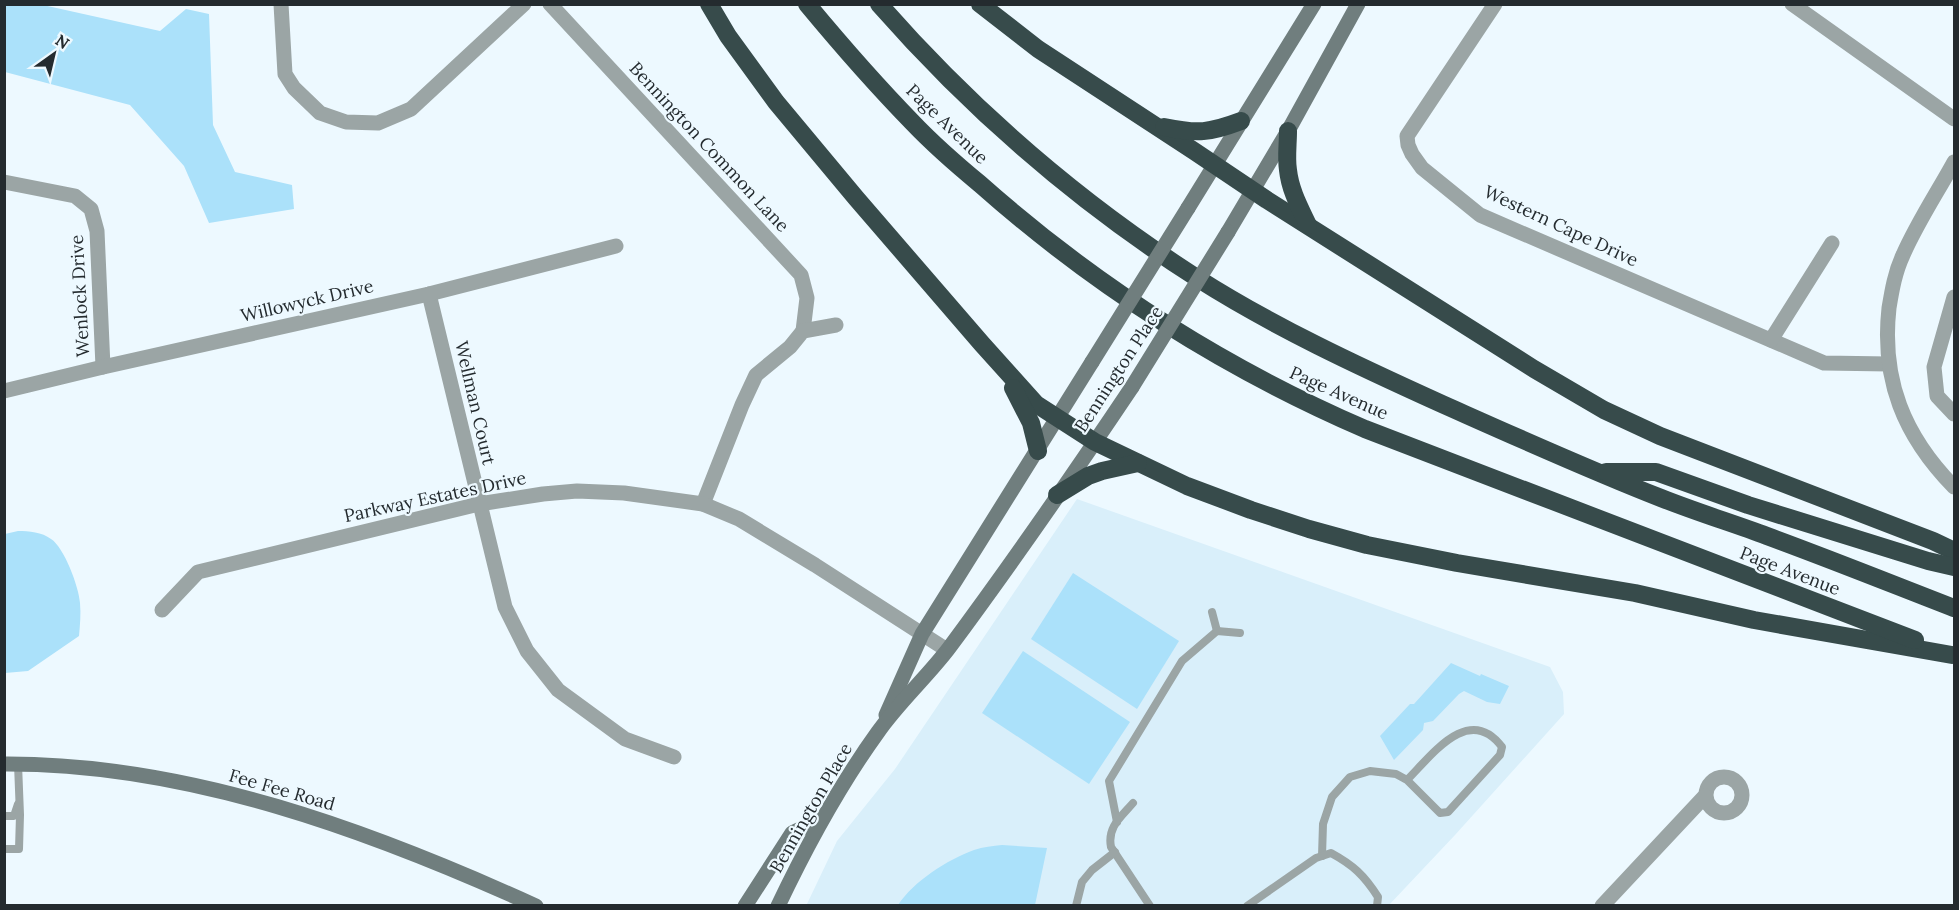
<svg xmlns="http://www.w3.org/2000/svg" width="1959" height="910" font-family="Lora,serif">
<rect width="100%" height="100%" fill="#edf9ff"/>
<!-- built -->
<path fill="#d9effa" d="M1077,499L1550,667L1563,692L1564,714L1455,835L1389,905L806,906L837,841L895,769Z"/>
<!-- green -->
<g fill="#abe1fa">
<path d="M4,5H43L160,31L186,9L209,14L213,125L235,172L292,185L294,209L209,223L184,166L130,105L5,72Z"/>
<path d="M18,531C29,531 42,532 51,539C64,547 79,587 80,603C81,614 80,625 79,636L28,671L5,673V534Z"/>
<path d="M1073,573L1179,641L1137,709L1031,639Z"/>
<path d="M1023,651L1130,722L1089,784L982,713Z"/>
<path d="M1451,663L1480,676L1481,674L1509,686L1500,704L1487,702L1464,691L1459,694L1433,721L1424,723L1423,730L1394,760L1380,736L1410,704H1414Z"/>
<path d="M1002,845L1047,848L1035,905H898C914,881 947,860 974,850C983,847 993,846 1002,845Z"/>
</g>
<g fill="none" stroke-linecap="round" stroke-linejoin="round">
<!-- lane -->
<g stroke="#9ba5a5" stroke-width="8">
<path d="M1212,612L1217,631"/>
<path d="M1133,803C1121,817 1107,827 1111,847L1150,906"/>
<path d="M4,816H14L18,804"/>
<path d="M1117,822L1109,781L1182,661L1217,631L1240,633"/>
<path d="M4,849H19L20,815L18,764"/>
<path d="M1322,856L1323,824L1332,797L1350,777L1370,771L1396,774L1407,780L1440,813L1448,812L1500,755L1502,747C1469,703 1432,755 1407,780"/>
<path d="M1076,906L1082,882L1092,870L1115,852"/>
<path d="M1247,906L1316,858L1331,853C1353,865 1364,875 1378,897L1377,906"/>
</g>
<!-- street -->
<g stroke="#9ba5a5" stroke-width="15">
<path d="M281,4L285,74L294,88L320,113L346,122L378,123L411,109L524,4"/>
<path d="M550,4L801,275L807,298L803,331"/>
<path d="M1495,4L1407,136L1408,145L1412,154L1422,168L1480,215L1824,363L1889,364"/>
<path d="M1792,4L1954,119"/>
<path d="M1954,162C1937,193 1917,223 1903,255C1895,272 1892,290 1889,308C1881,380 1904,436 1954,487"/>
<path d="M4,182L75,196L91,209L97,231L103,367"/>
<path d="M429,294L505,607L527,651L558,690L625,739L674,757"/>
<path d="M1954,297L1934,367L1937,396L1954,414"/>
<path d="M1771,340L1832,243"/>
<path d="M4,391L103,367L429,294L616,246"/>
<path d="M703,504L742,405L756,375L790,347L803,331L836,325"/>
<path d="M162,610L198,572L479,504L543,494L577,491L624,493L703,504L739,519L815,565L947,650"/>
<circle cx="1724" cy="795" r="18"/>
<path d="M1602,906L1705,796"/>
</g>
<!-- secondary -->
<g stroke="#707e7e" stroke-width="15">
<path d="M1188,208L1314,4"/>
<path d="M1228,232L1288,131L1358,4"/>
<path d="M886,715L922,634L1092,362"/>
<path d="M4,764C188,763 371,831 536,906"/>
<path d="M745,906L792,833L823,818"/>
<path d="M778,906C807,845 839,786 878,732C899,702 927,677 949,648C1012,563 1073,475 1132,387"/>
</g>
<!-- highway -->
<g stroke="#374b4b" stroke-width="18">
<path d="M709,4L728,36L776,102L856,198L982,344L1036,404L1095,442L1187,486L1251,510L1309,529L1367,545L1457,563L1635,593L1754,620L1952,655"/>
<path d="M807,4C841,45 876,85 913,123C934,145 957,165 980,184C1095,286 1224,368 1365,429L1915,640"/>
<path d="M879,4C972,110 1078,202 1197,278C1274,327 1358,366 1442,404C1514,436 1587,469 1661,498C1696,512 1732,523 1767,536C1830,559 1892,584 1954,608"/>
<path d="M980,4L1038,49L1194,151L1267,200L1534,369L1604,410L1660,436L1933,541L1954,551"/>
<path d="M1164,127C1198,134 1209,133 1241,121"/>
<path d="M1288,131C1288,144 1286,158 1288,170C1290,190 1300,208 1308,225"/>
<path d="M1013,388L1031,423L1038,451"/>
<path d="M1606,472H1656L1748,505L1928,561L1954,567"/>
<path d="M1057,495L1088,476L1102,471L1138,463"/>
</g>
<!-- secondary-bridge -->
<g stroke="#707e7e" stroke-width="15">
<path d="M1092,362L1188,208"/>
<path d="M1132,387L1228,232"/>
</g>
</g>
<g text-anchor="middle" stroke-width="4.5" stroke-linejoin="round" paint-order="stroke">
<!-- street labels -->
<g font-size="18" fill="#242b2f" stroke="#edf9ff">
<text transform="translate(947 124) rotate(44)" y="6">Page Avenue</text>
<text transform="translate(709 147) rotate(47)" y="6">Bennington Common Lane</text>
<text transform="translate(1561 226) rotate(25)" y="6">Western Cape Drive</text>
<text transform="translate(80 296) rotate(-93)" y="6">Wenlock Drive</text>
<text transform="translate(307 301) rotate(-13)" y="6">Willowyck Drive</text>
<text transform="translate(1119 369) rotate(-57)" y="6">Bennington Place</text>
<text transform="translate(1339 393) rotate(24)" y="6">Page Avenue</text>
<text transform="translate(475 403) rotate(77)" y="6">Wellman Court</text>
<text transform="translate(435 497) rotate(-12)" y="6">Parkway Estates Drive</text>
<text transform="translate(1790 571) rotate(21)" y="6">Page Avenue</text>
<text transform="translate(282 790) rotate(16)" y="6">Fee Fee Road</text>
<text transform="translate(811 808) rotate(-60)" y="6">Bennington Place</text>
</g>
</g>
<!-- border -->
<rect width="1959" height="910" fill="none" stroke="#242b2f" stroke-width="12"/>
<!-- north arrow -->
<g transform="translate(54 54) rotate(34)" stroke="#edf9ff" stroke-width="4.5" paint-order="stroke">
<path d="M0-4.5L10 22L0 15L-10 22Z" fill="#242b2f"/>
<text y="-9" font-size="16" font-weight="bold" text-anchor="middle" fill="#242b2f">N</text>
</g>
</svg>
